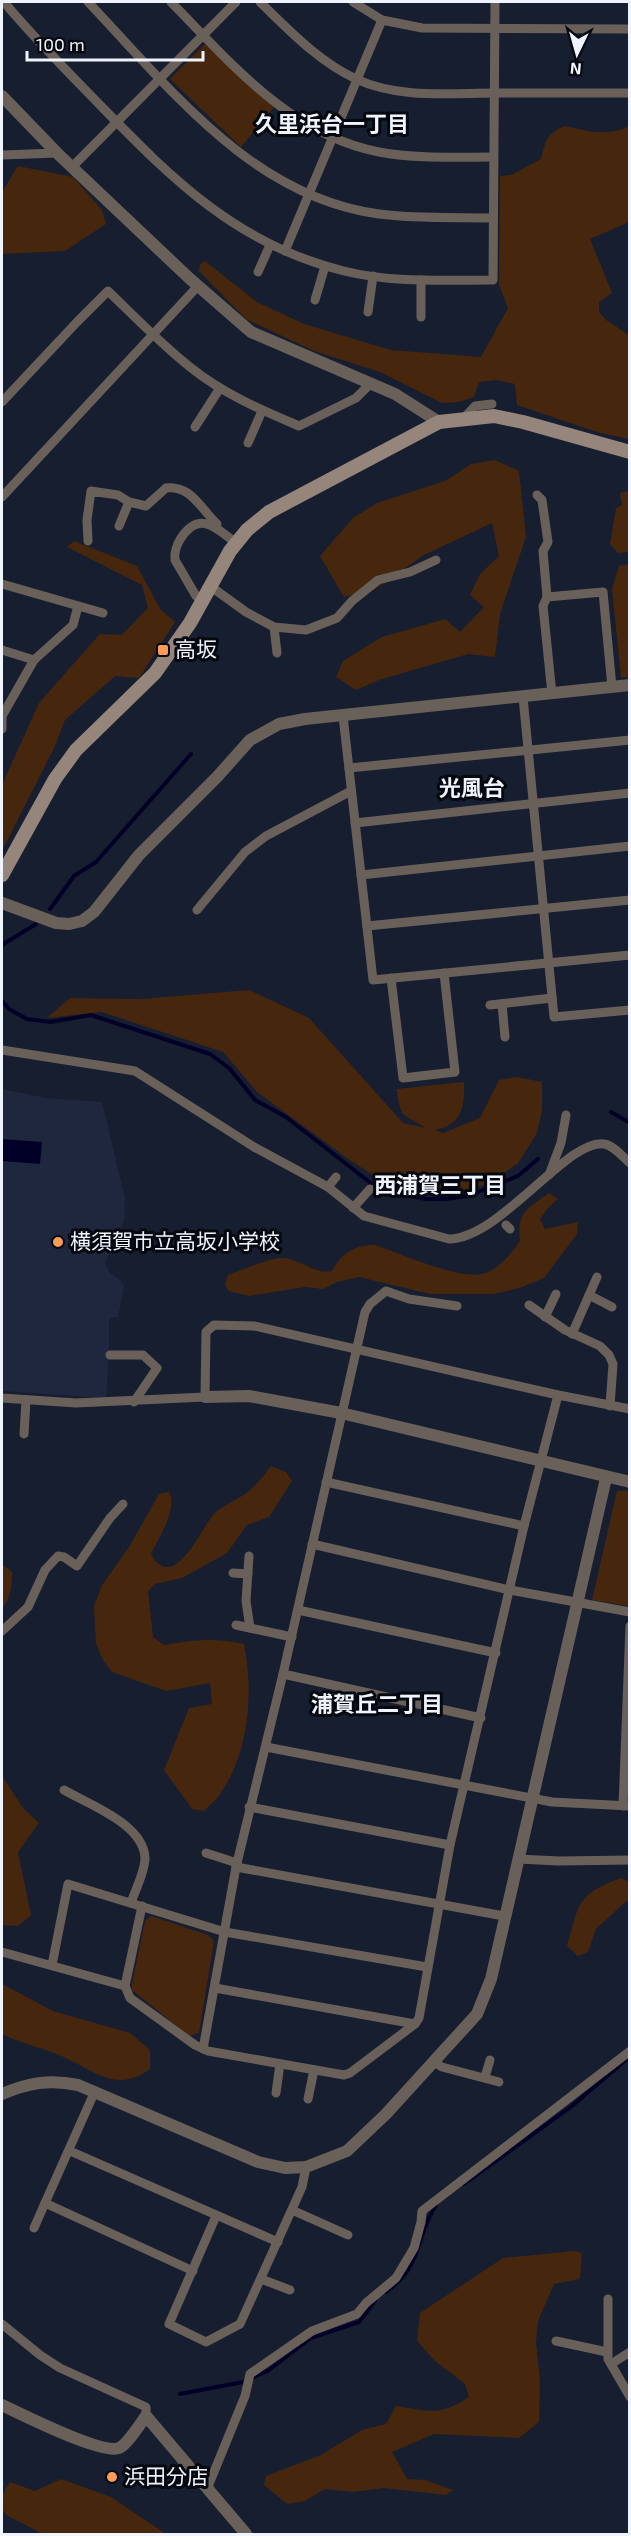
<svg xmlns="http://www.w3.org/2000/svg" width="631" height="2536" font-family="'Exo 2','Noto Sans JP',sans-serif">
<rect width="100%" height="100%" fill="#171e30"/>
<!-- built -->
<path fill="#1f273f" d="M2,1089L46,1098L102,1102L125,1198L124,1221L105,1263L109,1272L119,1279L124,1286L118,1317L109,1318V1353L106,1398L2,1391Z"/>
<!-- green -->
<g fill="#47260e">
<path d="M206,43L274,107L241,147L170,79Z"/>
<path d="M565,126C587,131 608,137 629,126V222L590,239L612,293L599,302V312L606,320L629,335V439L600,433L517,405L515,384L497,380L479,382L474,397L459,402L442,403L380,372L314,351L246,319L199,271L200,264L205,261L257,302L304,324L391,350L481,357L508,308L499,285L500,176L511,175L541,159C545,143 547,132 565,126Z"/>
<path d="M18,166L73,177L102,210L106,224L65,251L2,254V192Z"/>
<path d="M495,460L519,471L526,537L500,614L495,657L468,654L379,680L356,690L336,677L343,661L382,637L445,619L460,632L484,607L470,595L480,574L499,556L492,523L424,555L374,590L344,597L320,556L353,518L377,503L445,481L471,464Z"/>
<path d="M628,469L629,552L618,553L610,544L616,508L622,505L620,493L628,491Z"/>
<path d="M74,541L137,566L160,609L175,622L139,678L115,676L65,720L55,746L2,851V785L39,703L100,634L122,635L148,608L142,585L67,547Z"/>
<path d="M629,564V677L621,678L612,588L619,566Z"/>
<path d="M249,990L309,1018L403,1123L426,1128C402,1113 400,1119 397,1089L464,1082C465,1106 462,1125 435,1130L443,1133L480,1118L499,1080L517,1077L542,1082V1110L537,1133L518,1163L488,1184L459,1191L430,1194L387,1184L351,1161L257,1092L223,1052L102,1012L47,1018L70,998L141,999Z"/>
<path d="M549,1193L558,1199L547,1209L540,1219L545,1229L578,1222L577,1234L544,1278L520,1288L493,1294H430L359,1277L337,1282L323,1289L305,1287L249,1296L229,1291L225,1285L228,1275C242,1270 269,1258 282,1258C300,1258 314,1275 332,1271C342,1253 354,1245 375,1245C402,1254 456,1279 482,1274C497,1271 512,1253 520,1241C517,1211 527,1209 549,1193Z"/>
<path d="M271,1466L286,1472L292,1481L269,1517L247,1525L227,1553L182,1578L155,1584L148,1591L153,1637L164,1645C193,1640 216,1637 244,1644C254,1692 249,1753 220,1794C216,1800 209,1806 204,1811L192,1809L164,1770L189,1708L212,1704L210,1683L166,1691L112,1672L103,1660L96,1644L94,1606L102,1585L129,1547L159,1494L169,1492C178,1509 158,1539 151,1554C173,1594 200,1531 213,1515C221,1506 235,1501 245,1494C256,1486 263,1477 271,1466Z"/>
<path d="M629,1490V1606L592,1600L617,1491Z"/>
<path d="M2,1564L12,1572C12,1584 11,1599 2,1608Z"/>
<path d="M2,1776L23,1808L39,1823L18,1852L31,1915L18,1926L2,1925Z"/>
<path d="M621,1878L629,1882V1901L625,1902L596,1929L588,1952L578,1956L567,1946C580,1902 576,1895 621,1878Z"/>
<path d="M151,1916L208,1935L214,1941L199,2033L189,2036L131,1989L145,1921Z"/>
<path d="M2,1984L53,2011L130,2033L150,2050V2069C116,2095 91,2068 59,2055C40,2047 20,2043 2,2034Z"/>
<path d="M575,2251L582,2253L580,2279L554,2284L538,2321L536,2343L540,2381L539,2422L519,2438L434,2434L392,2452L407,2479L425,2480L453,2490L446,2495L384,2488L353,2492L325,2489L305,2501L287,2504L264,2485L266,2476L321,2455L362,2430L386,2424L396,2406C430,2411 438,2417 469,2397L465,2384L434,2360L417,2341L420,2313L503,2258Z"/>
<path d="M61,2479L111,2497L166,2534H43L6,2515L2,2509V2495L10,2482L35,2491Z"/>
</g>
<!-- water -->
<path fill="#020027" d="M2,1139L42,1142L40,1164L2,1161Z"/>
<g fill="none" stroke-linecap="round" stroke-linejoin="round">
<!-- stream -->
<g stroke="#020027" stroke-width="4">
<path d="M50,909L74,876L96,862L191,754"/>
<path d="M2,945L36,924"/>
<path d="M2,1001L9,1009L27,1019L50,1022L91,1015L210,1054L230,1069L255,1100L286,1117L372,1184L390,1192L426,1199H445L468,1196L518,1176L538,1159"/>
<path d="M611,1112L630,1123"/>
<path d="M464,2184L572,2106L627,2059"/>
<path d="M386,2292C423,2266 415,2238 436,2205"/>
<path d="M180,2394L243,2382L269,2370L311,2338L359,2322L375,2301"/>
</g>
<!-- minor -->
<g stroke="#6a605a" stroke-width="9">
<path d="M4,2C34,38 67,71 100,105C173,180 238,245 344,271C392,283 443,280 493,280L495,2"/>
<path d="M88,2C170,88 252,197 379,214C417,219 456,217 493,218"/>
<path d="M171,2C231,63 290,135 379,152C416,159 455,157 493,157"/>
<path d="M260,2C290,31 318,61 356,79C399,99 450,93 496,93C541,93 585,93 630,93"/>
<path d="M353,2L382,20L422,28L630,29"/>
<path d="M2,155L57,153"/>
<path d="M72,167L236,2"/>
<path d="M285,251L382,20"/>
<path d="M258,272L270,245"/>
<path d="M315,300L325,266"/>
<path d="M368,312L373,276"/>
<path d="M421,317V280"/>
<path d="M2,402L77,322L108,291C135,317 161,344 190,367C222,393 261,410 299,426L356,398L370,384"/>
<path d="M463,419L475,406L492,404"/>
<path d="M195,427L220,388"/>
<path d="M248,443L262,411"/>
<path d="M537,495L542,500L548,542L543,551L547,597L543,606L552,694"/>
<path d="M2,497L198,286"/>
<path d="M119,526L129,502"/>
<path d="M88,541L87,520L91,491L118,495L129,502L146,506L166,488C191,485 200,508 217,524L216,528"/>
<path d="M2,584L103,613"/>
<path d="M210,586L246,612L274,627L306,630L337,618L352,601L378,580L410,572L436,560"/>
<path d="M547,597L603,592L612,687"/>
<path d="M202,601L196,596L175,560C174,553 177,544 181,538C200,510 216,528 236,543"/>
<path d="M274,627L277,653"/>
<path d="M2,650L34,660"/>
<path d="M523,697L554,1017L630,1010"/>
<path d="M2,716L34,660L73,625L78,606"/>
<path d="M343,716L373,980L630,955"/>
<path d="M2,717V729"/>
<path d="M349,768L630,740"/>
<path d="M355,823L630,793"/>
<path d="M361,875L630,846"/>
<path d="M197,910L245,852L266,836L351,791"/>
<path d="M367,926L630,900"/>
<path d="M391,978L403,1078L455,1072L444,973"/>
<path d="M502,1004L505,1037"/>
<path d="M490,1005L552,998"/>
<path d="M2,1050L135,1071L254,1147L328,1187L364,1216L449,1239C501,1238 568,1138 604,1144C613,1145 622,1156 630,1163"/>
<path d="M549,1175L561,1143L566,1115"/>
<path d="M328,1187L336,1177"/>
<path d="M353,1208L370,1189"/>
<path d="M506,1225L510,1229"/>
<path d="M589,1295L612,1307"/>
<path d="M529,1305L565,1330L600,1346L609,1355L613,1364L610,1406"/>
<path d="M545,1317L556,1294"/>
<path d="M572,1334L597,1277"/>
<path d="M110,1355H143L157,1368L134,1402"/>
<path d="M2,1398L76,1403L205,1397L206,1332L214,1325L254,1326L558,1395L630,1409"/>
<path d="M24,1434L26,1400"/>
<path d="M326,1482L524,1526"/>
<path d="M312,1544L510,1590L630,1612"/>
<path d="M249,1556L246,1601L250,1628"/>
<path d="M233,1573L248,1574"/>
<path d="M298,1610L496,1653"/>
<path d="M236,1625L292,1637"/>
<path d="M2,1631L28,1607L45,1570L58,1556L64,1557L77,1566L110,1518L123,1504"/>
<path d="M283,1674L481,1718"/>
<path d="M266,1747L552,1802L630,1806"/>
<path d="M64,1790C88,1804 144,1824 145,1858C145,1872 135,1890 131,1903"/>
<path d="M623,1806L630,1626"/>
<path d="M249,1807L450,1845"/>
<path d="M206,1853L237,1863"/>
<path d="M518,1859L559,1861L630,1860"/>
<path d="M236,1867L504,1916"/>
<path d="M2,1952L125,1986L130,1998L195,2045L208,2051L344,2075L350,2073L415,2024L419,2018L450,1845L524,1526L558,1395"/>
<path d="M52,1965L68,1884L225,1932L427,1967"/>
<path d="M125,1986L142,1906"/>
<path d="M215,1988L415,2024"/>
<path d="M203,2049L236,1867L283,1674L365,1312L370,1304L386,1291L409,1299L457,1306"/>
<path d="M434,2062L442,2067L499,2082"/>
<path d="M485,2077L490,2060"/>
<path d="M95,2091L45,2203L193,2271"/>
<path d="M276,2093L280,2064"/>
<path d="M308,2099L314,2070"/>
<path d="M70,2151L278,2242"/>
<path d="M292,2210L348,2235"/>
<path d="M216,2216L169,2324L206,2342L240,2324L302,2187L306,2167"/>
<path d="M34,2228L45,2203"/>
<path d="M261,2279L290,2290"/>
<path d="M608,2299V2359L630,2397"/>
<path d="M2,2324L40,2355L60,2368L146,2407V2416"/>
<path d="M556,2341L607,2352"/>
<path d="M611,2364L630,2352"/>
<path d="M207,2489L245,2396L250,2374L312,2331L357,2314L366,2303L396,2278L414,2248L421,2222L422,2211L630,2051"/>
</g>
<!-- tertiary -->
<g stroke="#6a605a" stroke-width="12">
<path d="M2,96L57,153L189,278L251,332L395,394L439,422"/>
<path d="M2,903L56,923L69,924L82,921L94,912L139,855L217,777L250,740L279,724L305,719L630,685"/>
<path d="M205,1397L249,1396L341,1413L630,1482"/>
<path d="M2,2094C28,2083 49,2079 78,2085L258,2162L285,2168L306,2167L347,2151L386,2114L477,2014L491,1979L606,1478"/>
<path d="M2,2405C21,2414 102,2455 119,2448C127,2445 140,2424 146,2416L246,2534"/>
</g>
<!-- secondary -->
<path stroke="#96857b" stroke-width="14" d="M2,875L55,779L76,750L155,673L190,623L230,551L247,530L269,512L439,422L494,416L523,422L630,452"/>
</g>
<!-- markers -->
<g fill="#fe9c57" stroke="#060810" stroke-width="2">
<rect x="157" y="644" width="12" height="12" rx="3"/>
<circle cx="58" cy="1242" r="6"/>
<circle cx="112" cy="2477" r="6"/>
</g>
<g text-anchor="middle" stroke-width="6" stroke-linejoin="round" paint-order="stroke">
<!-- poi labels -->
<g font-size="21" fill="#eff4fe" stroke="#060810" text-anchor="start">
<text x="175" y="657">高坂</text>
<text x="70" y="1249">横須賀市立高坂小学校</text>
<text x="124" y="2484">浜田分店</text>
</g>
<!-- neighbourhood labels -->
<g font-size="22" font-weight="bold" fill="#eff4fe" stroke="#060810">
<text x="332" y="132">久里浜台一丁目</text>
<text x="472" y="796">光風台</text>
<text x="440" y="1193">西浦賀三丁目</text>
<text x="377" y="1712">浦賀丘二丁目</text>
</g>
</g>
<!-- border -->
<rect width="631" height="2536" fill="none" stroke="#eff4fe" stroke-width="6"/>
<!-- north arrow -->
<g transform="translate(577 54) rotate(185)" stroke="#060810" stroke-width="4.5" paint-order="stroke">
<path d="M0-4.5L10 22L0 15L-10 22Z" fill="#eff4fe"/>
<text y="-9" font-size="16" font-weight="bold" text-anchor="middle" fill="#eff4fe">N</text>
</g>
<!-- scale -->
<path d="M27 51v9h176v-9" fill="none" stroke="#eff4fe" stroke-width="3"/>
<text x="36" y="51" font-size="18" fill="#eff4fe" stroke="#060810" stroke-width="4.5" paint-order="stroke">100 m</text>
</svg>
